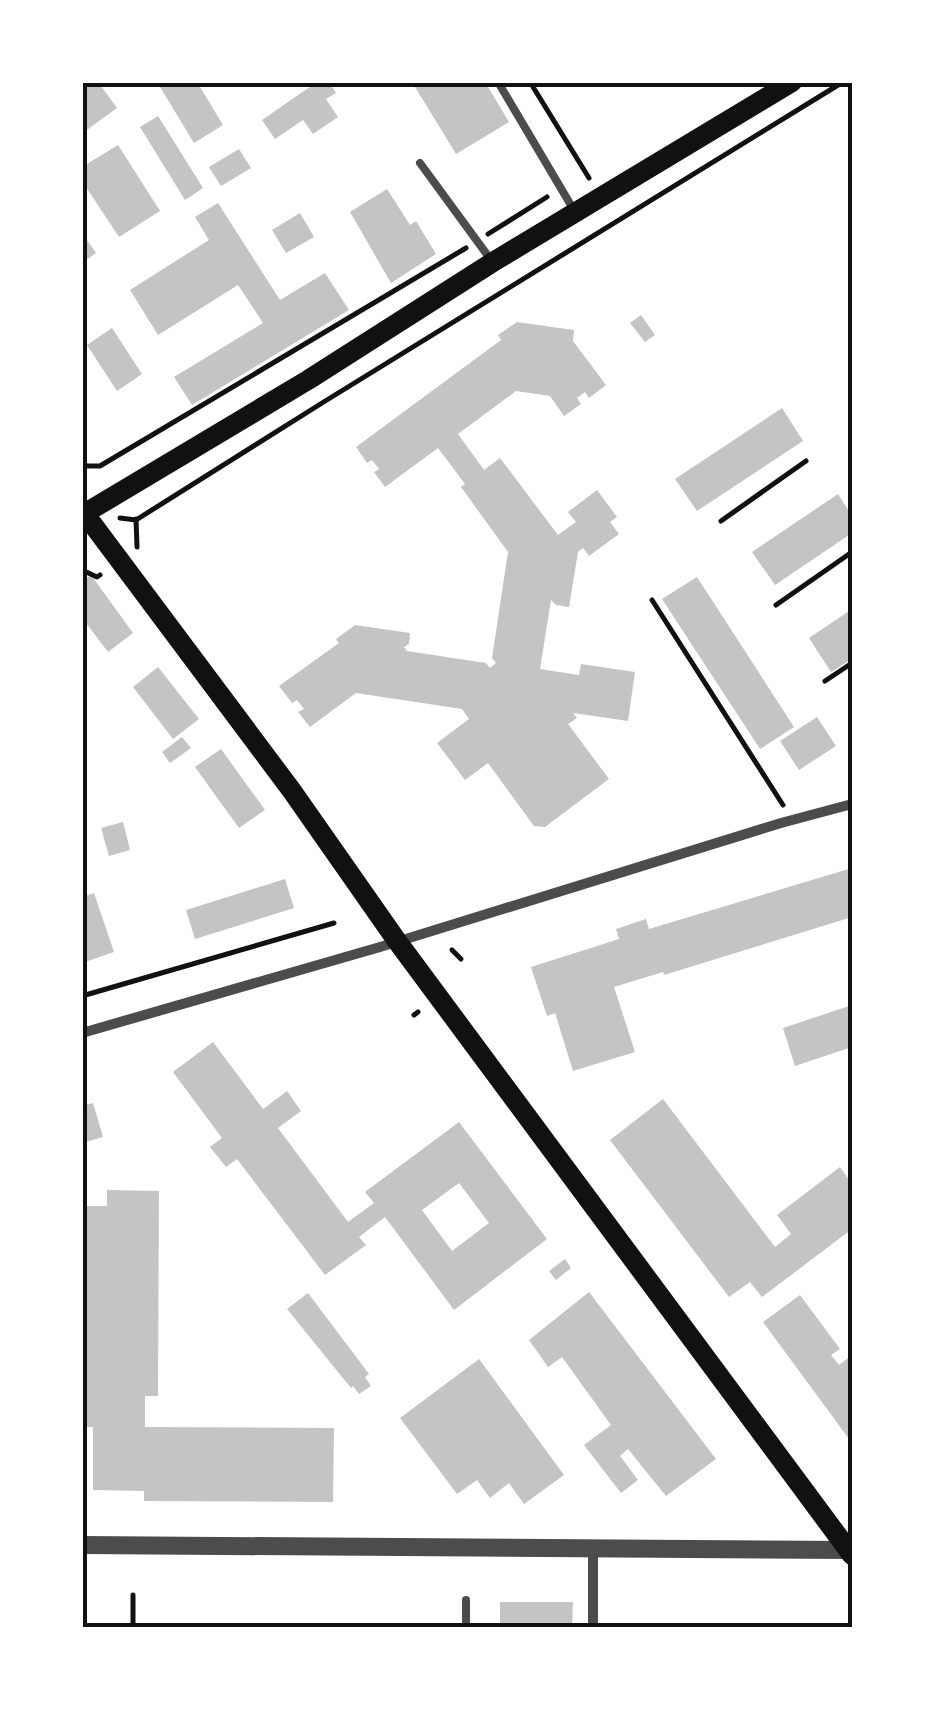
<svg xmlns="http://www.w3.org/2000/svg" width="935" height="1710" font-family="Commissioner,sans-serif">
<rect width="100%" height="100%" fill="#fff"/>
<!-- building -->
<g fill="#c4c4c4" fill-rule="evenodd">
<path d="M82,82H98L117,108L84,132Z"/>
<path d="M157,82H197L223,125L194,143Z"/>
<path d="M317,82H329L336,93L326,99L338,117L313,134L303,120L275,139L262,120Z"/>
<path d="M412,82H485L509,122L456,154Z"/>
<path d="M158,116L203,188L185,200L140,127Z"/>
<path d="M118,145L160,211L119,237L82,181V167Z"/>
<path d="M239,149L251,168L221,186L209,167Z"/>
<path d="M387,189L410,225L416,221L436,254L391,283L350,212Z"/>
<path d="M218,203L280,300L325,273L349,310L192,405L174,377L263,323L238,285L158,335L130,290L209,240L195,217Z"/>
<path d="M300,213L314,237L286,253L272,230Z"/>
<path d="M82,233L96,253L82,263Z"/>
<path d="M641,315L655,335L645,342L630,323Z"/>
<path d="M517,322L574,330L573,341L606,385L589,398L585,392L577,398L581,404L564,416L550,396L516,391L458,434L484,470L500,458L558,535L576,522L568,512L597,490L617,517L610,522L619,534L589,556L583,548L578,552L569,607L556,605L551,600L540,669L579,675L581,664L635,672L628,721L573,713L577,718L568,724L609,779L545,827L534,826L488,763L465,780L437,743L469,719L462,709L356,693L310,727L298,712L304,709L297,700L292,703L279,686L339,643L336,639L355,625L410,633L409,644L404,647L407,651L486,663L490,668L496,663L492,658L508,552L461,487L465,484L438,448L385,487L374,472L379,469L372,460L367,463L356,447L501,340L498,335Z"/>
<path d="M112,328L142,374L117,391L87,345Z"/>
<path d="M782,408L803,441L697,511L675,479Z"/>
<path d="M838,494L852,516V533L775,585L752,552Z"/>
<path d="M91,575L133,633L108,652L86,623L82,626V582Z"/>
<path d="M697,577L794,727L760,749L662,599Z"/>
<path d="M852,609V659L831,672L809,638Z"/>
<path d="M158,667L199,719L173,739L133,687Z"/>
<path d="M817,717L836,746L799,770L780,741Z"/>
<path d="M182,737L191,748L170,763L162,752Z"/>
<path d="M221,749L265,810L239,828L195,767Z"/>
<path d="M123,822L130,850L109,856L101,828Z"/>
<path d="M852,868V917L664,975L663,972L614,987L635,1052L573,1071L555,1013L547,1016L531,967L619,939L616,929L646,919L649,929Z"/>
<path d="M285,879L294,908L195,939L186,910Z"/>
<path d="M94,893L114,952L82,963V897Z"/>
<path d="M852,1005V1047L795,1066L783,1028Z"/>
<path d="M213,1042L263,1109L287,1091L301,1111L278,1128L348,1222L374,1203L365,1192L459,1122L547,1239L454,1310L385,1217L359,1237L366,1245L325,1275L237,1159L226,1167L210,1147L222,1138L173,1072ZM459,1183L489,1223L452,1251L422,1210Z"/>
<path d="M663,1099L775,1247L791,1234L777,1215L840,1167L852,1184V1229L762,1297L750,1282L729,1297L610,1140Z"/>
<path d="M93,1103L103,1137L82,1143V1106Z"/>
<path d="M107,1190L159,1191L158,1396H145V1427L334,1428L333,1502L144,1501V1491L93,1490V1427H82V1206H107Z"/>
<path d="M565,1259L571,1268L556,1280L549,1271Z"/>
<path d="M589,1292L716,1459L666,1496L628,1449L620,1456L638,1480L621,1493L584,1445L611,1425L562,1357L548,1367L529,1340Z"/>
<path d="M308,1293L369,1374L365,1377L371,1386L359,1394L353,1386L351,1388L287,1309Z"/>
<path d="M800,1295L840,1349L831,1355L839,1365L852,1355V1443L763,1322Z"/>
<path d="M479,1359L564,1475L524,1504L509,1483L490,1498L477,1480L457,1494L400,1418Z"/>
<path d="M500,1602H573L572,1628H500Z"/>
</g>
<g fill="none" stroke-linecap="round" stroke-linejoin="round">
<!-- path -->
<g stroke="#111" stroke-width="5">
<path d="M530,82L589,178"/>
<path d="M488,234L547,197"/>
<path d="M82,463L87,466H100L466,248"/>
<path d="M120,518L136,520L322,403L843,82"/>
<path d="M136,519L137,547"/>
<path d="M721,521L806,461"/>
<path d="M82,570L97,577L100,575"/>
<path d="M652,600L783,805"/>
<path d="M776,605L852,552"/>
<path d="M825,681L852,663"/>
<path d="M452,950L461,959"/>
<path d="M82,996L334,923"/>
<path d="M414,1015L418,1012"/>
<path d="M133,1628V1595"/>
</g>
<!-- service -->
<g stroke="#4c4c4c" stroke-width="8">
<path d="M498,82L575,212"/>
<path d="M420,163L491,260"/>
<path d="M466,1628V1600"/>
</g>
<!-- minor -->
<g stroke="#4c4c4c" stroke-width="10">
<path d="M82,1033L380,947L781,823L852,804"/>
<path d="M593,1548V1628"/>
</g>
<!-- tertiary -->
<path stroke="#4c4c4c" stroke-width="18" d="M82,1545L852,1550"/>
<!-- secondary -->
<g stroke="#111" stroke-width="20">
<path d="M82,510L292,791L397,941L852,1555"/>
<path d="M82,515L308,380L493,262L792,82"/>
</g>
</g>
<!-- border -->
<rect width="935" height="1710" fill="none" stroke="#ffffff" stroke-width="170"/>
<rect x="85" y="85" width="765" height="1540" fill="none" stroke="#111" stroke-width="4"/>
</svg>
